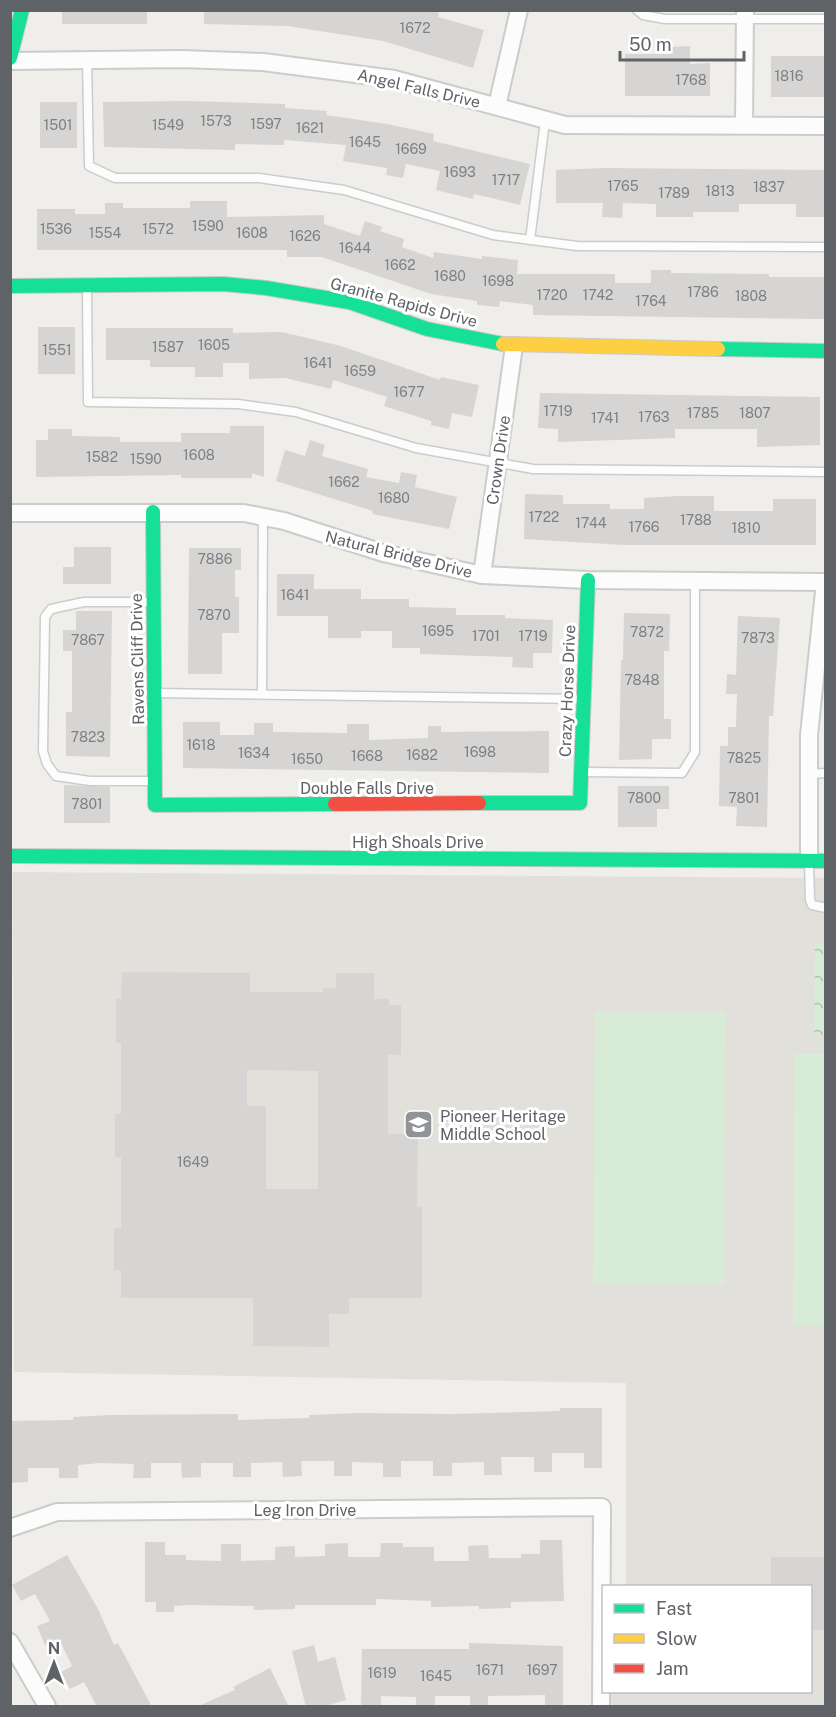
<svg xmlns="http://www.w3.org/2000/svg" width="836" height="1717" font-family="'Public Sans',sans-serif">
<defs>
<pattern id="park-crowns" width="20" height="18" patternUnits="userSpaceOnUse" patternTransform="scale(1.5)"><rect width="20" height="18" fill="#d8ebd6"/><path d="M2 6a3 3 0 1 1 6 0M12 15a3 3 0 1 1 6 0" fill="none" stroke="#b2c2b1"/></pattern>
</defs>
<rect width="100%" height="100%" fill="#efeeea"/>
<!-- education -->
<path fill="#e2e0da" d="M13,872L825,878V1706H612L610,1692H810V1586H626V1383L14,1372Z"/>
<!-- park -->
<path fill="url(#park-crowns)" d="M815,943H825V1035H814Z"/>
<!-- garden -->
<g fill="#d8ebd6">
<path d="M595,1011L725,1012L724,1284L593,1283Z"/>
<path d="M794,1054H825V1326L793,1325Z"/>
</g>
<!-- building -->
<g fill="#d6d5d3" fill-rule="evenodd">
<rect x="62" y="10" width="85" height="14"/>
<path d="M204,10H431L439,13L438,17L484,30L473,68L383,41L288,26L204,24Z"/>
<path d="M690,46V64L710,63V96H625V54H671V47Z"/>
<rect x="771" y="56" width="54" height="41"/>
<path d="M187,101L285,104V108L327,111L326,115L387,124L434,134L433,141L530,164L520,205L474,194L473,199L436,190L440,171L406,164L403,178L386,175L387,168L343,161L346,145L284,140V145L235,144V150L104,147L103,102Z"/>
<rect x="40" y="102" width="37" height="46"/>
<path d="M604,168L825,170V217H796V204H739V212H693V217H656V204L623,203L622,218L602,217L603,203H556V170Z"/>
<path d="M190,201H227V217L324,215V224L360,236L365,221L382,227L380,231L404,239L402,247L433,258L434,252L482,259V256L518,260L517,274H615V283H651V270H671V273L769,274V277H824V319L533,315V305L500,301L499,307L477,305V301L431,294L322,257H287V250H37V209H75V214H105V203H123V208H190Z"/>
<rect x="38" y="327" width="37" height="47"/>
<path d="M106,328H233V333L282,332L341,346L440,380L441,377L479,385L472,417L452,413L449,429L431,425V421L384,406L387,397L333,380L331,389L285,378L249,379V363H223V377H195V367H150V360H106Z"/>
<path d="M540,393L820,397V445L757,447V429H675V438L558,442V429L538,428Z"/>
<path d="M230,426H264V477L252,473V478H181V475L36,477V440H48V429H72V436L120,437V442H181V433H230Z"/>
<path d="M310,440L325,445L322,456L368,469L366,477L399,483L401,472L417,475L415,487L457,497L449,529L372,514L373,511L276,481L285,450L305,456Z"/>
<path d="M525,494L563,495V504H610V509H644V498L678,496H714V511H773V499H816V545H624L524,539Z"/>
<path d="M74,547H111V584H63V567H74Z"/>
<path d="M189,548H241V570H235V597H239V633H222V674H188Z"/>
<path d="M277,574H314V589H361V599H409V607L456,608V615H505V618L553,620L552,653H533V668L512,667L513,657L420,654V648H392V631H361V638H328V616H277Z"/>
<path d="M76,611H112L110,757L66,756V712H72V651H63V630H76Z"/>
<path d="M624,613L670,614L669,651H664V719H671V739H652V759L619,760L621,660H623Z"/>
<path d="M738,616L780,618L773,716H769L767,827L736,826L737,807L719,806L720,746H728V727H736L737,694H726L727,674L736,675Z"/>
<path d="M183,722H220V735H254V723H273V732L347,733V724H369V740L428,738V726H441V732L549,731V773L183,768Z"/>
<path d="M64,785L110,787V823H64Z"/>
<path d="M618,786H669V809H657V827H618Z"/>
<path d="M122,972L250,973V992H323V988H336V973H374V999H389V1005H401V1055H388V1134H418L417,1207H422V1298H349V1314H329V1347L253,1346V1298H121V1270H114V1228H121V1157H115V1114H121V1043H116V999H121ZM247,1070L318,1071V1189H266V1106H247Z"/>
<path d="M560,1408H602V1468H584V1453H552V1472H534V1457H501L502,1475H484V1462L452,1463V1476H433V1461H401V1477H383V1463L352,1462V1476H334V1461H301L302,1476L283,1477L282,1462L251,1463V1477H233V1463H201V1477L182,1478L181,1463H151V1478H133L134,1464L101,1463L78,1465V1478H59V1468H28V1482L10,1483V1421L73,1420V1417L110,1415L238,1414V1420L309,1418V1415L360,1413L452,1414L560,1411Z"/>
<path d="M540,1540H562L564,1601L511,1602V1608L479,1609V1606L431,1607V1601L376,1599V1605H295V1609L254,1610V1606L186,1605L174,1606V1612H156V1602H145V1542H165V1555H186V1560L221,1561V1544H241V1561L275,1560V1547L295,1546V1557L325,1556V1544L348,1543V1557H380L381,1543H403V1547H434V1561H469L468,1546L488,1545L489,1558H521V1554H540Z"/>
<path d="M67,1555L98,1609L114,1645L118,1643L152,1707H97L84,1682L70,1689L61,1672L72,1666L59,1639L45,1645L37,1626L50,1621L35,1594L21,1601L12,1585Z"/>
<path d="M771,1557H825V1630H810V1587H771Z"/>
<path d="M469,1643L563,1646V1707H545V1695L488,1696V1707H470V1696H435V1707H416V1697L381,1696V1707H361L362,1649H469Z"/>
<path d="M314,1645L318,1662L335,1657L346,1700L322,1707H306L292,1651Z"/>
<path d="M270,1668L289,1707H196L235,1690L233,1687Z"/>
</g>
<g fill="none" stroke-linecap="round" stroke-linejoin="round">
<defs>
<g id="lane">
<path d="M637,10L643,15L665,19H826"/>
<path d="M87,60L89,166L115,178H259L344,190L493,235L577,246L826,247"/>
<path d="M530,240L545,121"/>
<path d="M87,289L88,402L238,404L296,412L416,448L533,469L826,472"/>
<path d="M155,693L583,699"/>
<path d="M262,693L263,517"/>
<path d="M584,772L682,773L695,752V581"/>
<path d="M809,774L826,773"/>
<path d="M152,781H90L56,776L47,764L43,751L45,617L51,609L84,602H153"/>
<path d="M809,864L810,900L812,905L826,908"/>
</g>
<g id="street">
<path d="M10,61L182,59L263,62L394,79L565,125L826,126"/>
<path d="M497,106L519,10"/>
<path d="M744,125L745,10"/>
<path d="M10,513H244L284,521L383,553L482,575L588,580L826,582"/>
<path d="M482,575L514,346"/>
<path d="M809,860V735L825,582"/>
<path d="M10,1528L57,1512L602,1507L601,1706"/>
<path d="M10,1642L47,1706"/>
</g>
<g id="fast">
<path d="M10,58L22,10"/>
<path d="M10,286L223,284L266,288L349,302L427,329L503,344"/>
<path d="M718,349L826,351"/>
<path d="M153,512L155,805L335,804"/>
<path d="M479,803H580L588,580"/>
<path d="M10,856L826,861"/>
</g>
<path id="slow" d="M503,344L718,349"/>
<path id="jam" d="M335,804L479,803"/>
</defs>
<!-- lane casing -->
<use href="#lane" stroke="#cbcccc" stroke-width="11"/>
<!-- street casing -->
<use href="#street" stroke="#cbcccc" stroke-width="20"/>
<!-- fast casing -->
<use href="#fast" stroke="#cacacb" stroke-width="16"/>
<!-- slow casing -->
<use href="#slow" stroke="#cacacb" stroke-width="16"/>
<!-- jam casing -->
<use href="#jam" stroke="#cacacb" stroke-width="16"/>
<!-- lane -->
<use href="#lane" stroke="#fdfcfc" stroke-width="8"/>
<!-- street -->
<use href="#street" stroke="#fdfcfc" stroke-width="16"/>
<!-- fast -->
<use href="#fast" stroke="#16e098" stroke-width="14"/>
<!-- slow -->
<use href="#slow" stroke="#ffcf43" stroke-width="14"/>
<!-- jam -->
<use href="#jam" stroke="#f24e42" stroke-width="14"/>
</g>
<!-- icons -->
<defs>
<symbol id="school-square" viewBox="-11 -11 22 22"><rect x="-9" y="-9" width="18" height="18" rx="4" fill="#919496" stroke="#fff"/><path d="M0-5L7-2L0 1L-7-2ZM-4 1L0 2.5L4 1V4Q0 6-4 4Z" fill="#fff"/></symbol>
</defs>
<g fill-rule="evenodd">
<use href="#school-square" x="402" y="1108" width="33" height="33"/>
</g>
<g text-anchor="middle" stroke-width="6" stroke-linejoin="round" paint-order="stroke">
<!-- number labels -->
<g font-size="14" fill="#7e8184">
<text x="415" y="33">1672</text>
<text x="789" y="81">1816</text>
<text x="691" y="85">1768</text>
<text x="216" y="126">1573</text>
<text x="266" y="129">1597</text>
<text x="58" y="130">1501</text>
<text x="168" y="130">1549</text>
<text x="310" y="133">1621</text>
<text x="365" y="147">1645</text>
<text x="411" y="154">1669</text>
<text x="460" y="177">1693</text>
<text x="506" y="185">1717</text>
<text x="623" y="191">1765</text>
<text x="769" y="192">1837</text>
<text x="720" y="196">1813</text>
<text x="674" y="198">1789</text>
<text x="208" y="231">1590</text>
<text x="56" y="234">1536</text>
<text x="158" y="234">1572</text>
<text x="105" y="238">1554</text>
<text x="252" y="238">1608</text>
<text x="305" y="241">1626</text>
<text x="355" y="253">1644</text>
<text x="400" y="270">1662</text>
<text x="450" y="281">1680</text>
<text x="498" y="286">1698</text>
<text x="703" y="297">1786</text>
<text x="552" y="300">1720</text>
<text x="598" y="300">1742</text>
<text x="751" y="301">1808</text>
<text x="651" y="306">1764</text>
<text x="214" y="350">1605</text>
<text x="168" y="352">1587</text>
<text x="57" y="355">1551</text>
<text x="318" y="368">1641</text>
<text x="360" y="376">1659</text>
<text x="409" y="397">1677</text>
<text x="558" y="416">1719</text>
<text x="703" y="418">1785</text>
<text x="755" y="418">1807</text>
<text x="654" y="422">1763</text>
<text x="605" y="423">1741</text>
<text x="199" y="460">1608</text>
<text x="102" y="462">1582</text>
<text x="146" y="464">1590</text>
<text x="344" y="487">1662</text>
<text x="394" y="503">1680</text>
<text x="544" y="522">1722</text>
<text x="696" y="525">1788</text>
<text x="591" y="528">1744</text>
<text x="644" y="532">1766</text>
<text x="746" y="533">1810</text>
<text x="215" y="564">7886</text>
<text x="295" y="600">1641</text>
<text x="214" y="620">7870</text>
<text x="438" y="636">1695</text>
<text x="647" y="637">7872</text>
<text x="486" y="641">1701</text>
<text x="533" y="641">1719</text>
<text x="758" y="643">7873</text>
<text x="88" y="645">7867</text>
<text x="642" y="685">7848</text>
<text x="88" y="742">7823</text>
<text x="201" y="750">1618</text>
<text x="480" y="757">1698</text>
<text x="254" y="758">1634</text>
<text x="422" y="760">1682</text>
<text x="367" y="761">1668</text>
<text x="744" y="763">7825</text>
<text x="307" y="764">1650</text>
<text x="644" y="803">7800</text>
<text x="744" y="803">7801</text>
<text x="87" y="809">7801</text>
<text x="193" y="1167">1649</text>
<text x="490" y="1675">1671</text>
<text x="542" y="1675">1697</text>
<text x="382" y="1678">1619</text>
<text x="436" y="1681">1645</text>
</g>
<!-- street labels -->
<g font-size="16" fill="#5f6368" stroke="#fff">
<text transform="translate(419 88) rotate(13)" y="6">Angel Falls Drive</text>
<text transform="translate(404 302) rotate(15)" y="6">Granite Rapids Drive</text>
<text transform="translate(498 460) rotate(-82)" y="6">Crown Drive</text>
<text transform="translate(399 554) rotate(14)" y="6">Natural Bridge Drive</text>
<text transform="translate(137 659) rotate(-91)" y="6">Ravens Cliff Drive</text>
<text transform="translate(567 691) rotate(-88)" y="6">Crazy Horse Drive</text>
<text x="367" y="794">Double Falls Drive</text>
<text x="418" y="848">High Shoals Drive</text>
<text x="305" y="1516">Leg Iron Drive</text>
</g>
<!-- poi labels -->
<g font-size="16" fill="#5f6368" stroke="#fff" text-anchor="start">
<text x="440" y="1122">Pioneer Heritage<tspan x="440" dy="18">Middle School</tspan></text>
</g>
</g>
<!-- border -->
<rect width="836" height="1717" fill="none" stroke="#5f6368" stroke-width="24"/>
<!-- legend -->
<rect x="602" y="1585" width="210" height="108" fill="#ffffff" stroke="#bfc1c3" stroke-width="1.5"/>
<rect x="614" y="1604" width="30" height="9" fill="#16e098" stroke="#bfc1c3" stroke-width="1.5"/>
<text x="656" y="1615" font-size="18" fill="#5f6368">Fast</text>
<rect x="614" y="1634" width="30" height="9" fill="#ffcf43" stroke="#bfc1c3" stroke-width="1.5"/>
<text x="656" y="1645" font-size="18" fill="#5f6368">Slow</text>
<rect x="614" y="1664" width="30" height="9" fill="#f24e42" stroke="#bfc1c3" stroke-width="1.5"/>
<text x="656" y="1675" font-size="18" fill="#5f6368">Jam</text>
<!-- north arrow -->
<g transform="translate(54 1663)" stroke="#ffffff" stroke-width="4.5" paint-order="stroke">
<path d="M0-4.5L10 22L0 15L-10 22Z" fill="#5f6368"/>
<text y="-9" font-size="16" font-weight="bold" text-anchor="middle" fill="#5f6368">N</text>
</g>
<!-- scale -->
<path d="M620 51v9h124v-9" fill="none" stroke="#5f6368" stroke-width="3"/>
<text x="629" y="51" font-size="18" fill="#5f6368" stroke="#ffffff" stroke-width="4.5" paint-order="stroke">50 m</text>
</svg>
